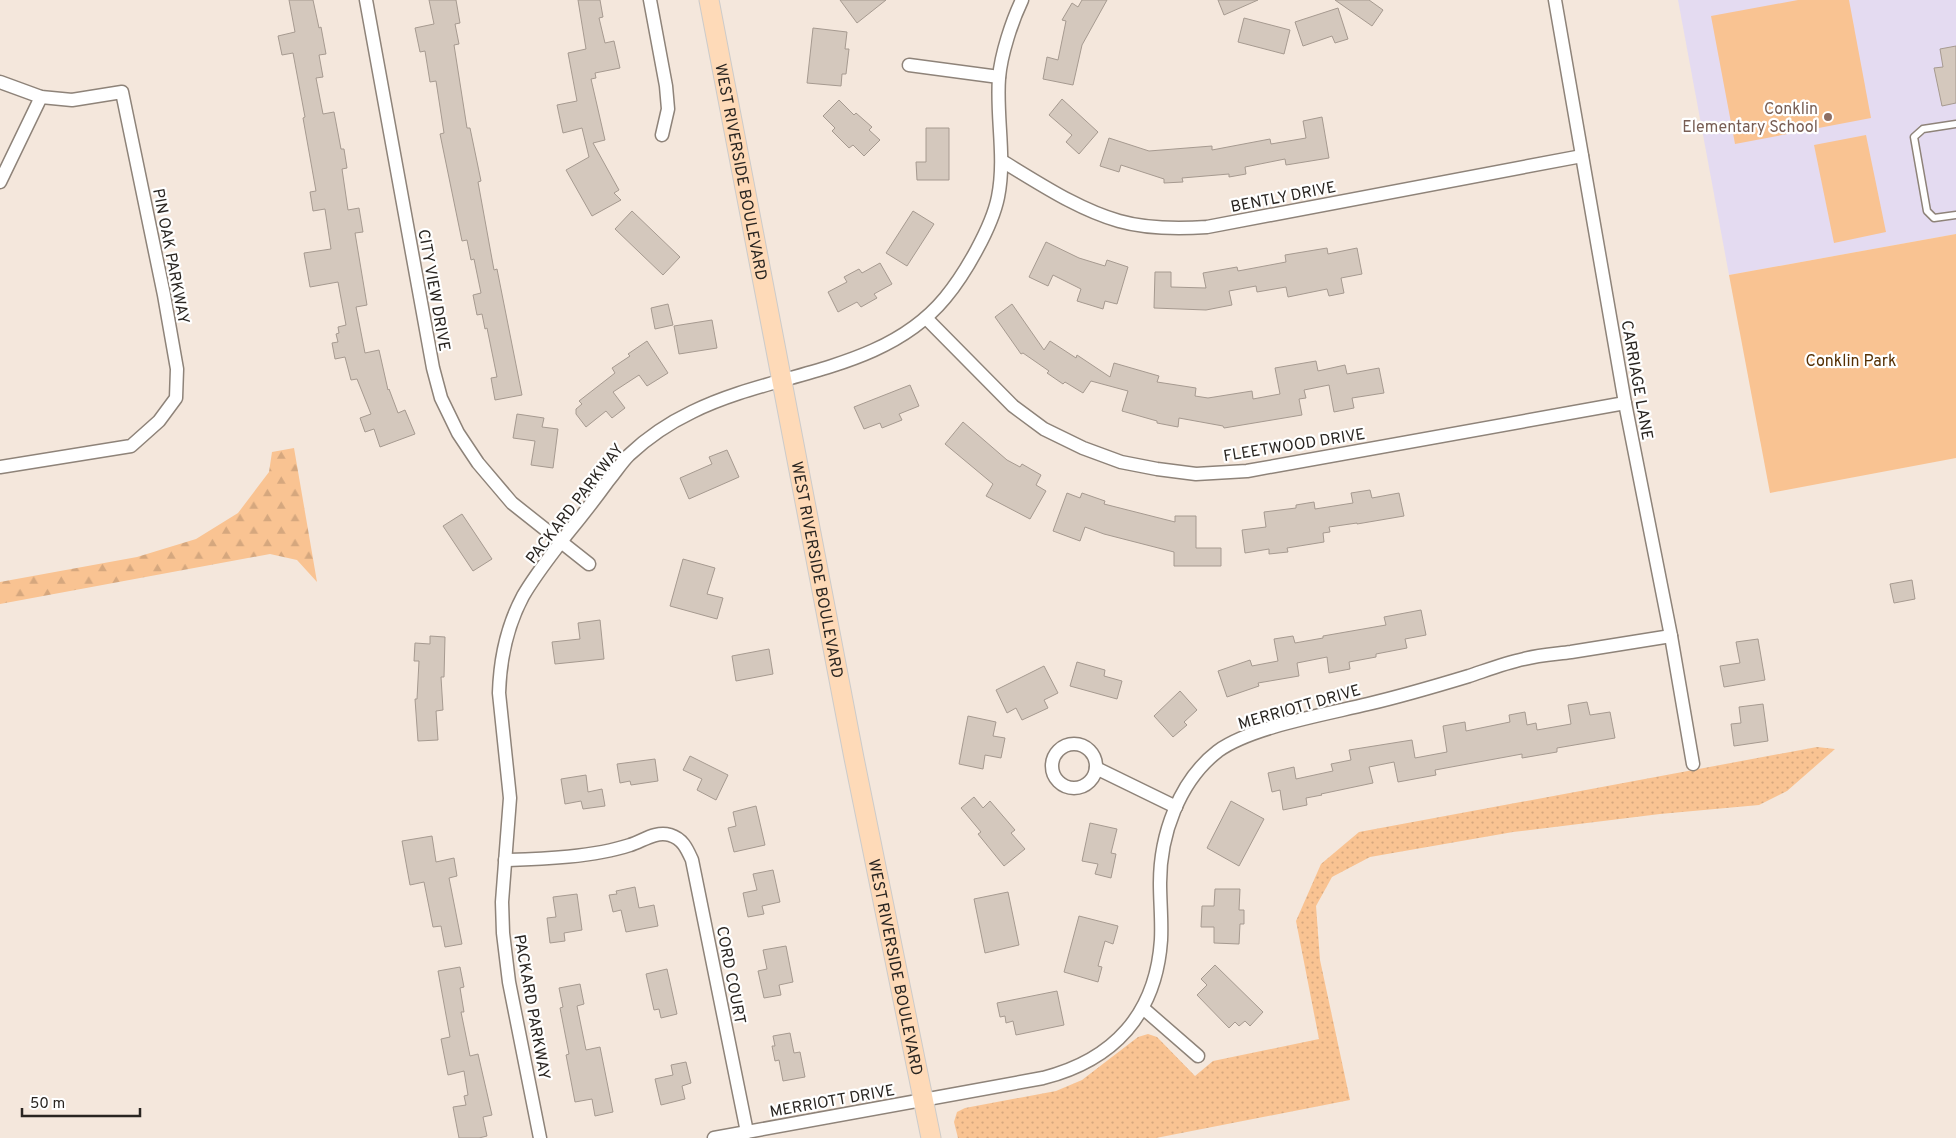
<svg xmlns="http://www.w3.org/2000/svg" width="1956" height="1138" font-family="Overpass,sans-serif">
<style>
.education{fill:#e4dbf1}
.grass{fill:url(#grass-dots)}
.forest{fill:url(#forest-firs)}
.park{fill:#f9c392}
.building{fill:#d4c8bd;stroke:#a69a90}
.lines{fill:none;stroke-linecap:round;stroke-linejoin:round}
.lane-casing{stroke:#8e8379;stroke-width:9}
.street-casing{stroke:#8e8379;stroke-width:15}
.primary-casing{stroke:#cccbca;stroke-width:21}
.lane{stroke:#fff;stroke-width:6}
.street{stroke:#fff;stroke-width:12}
.primary{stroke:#fedab8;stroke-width:19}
.education-dot{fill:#8d6e63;stroke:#fff;stroke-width:2}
.labels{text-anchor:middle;stroke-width:4.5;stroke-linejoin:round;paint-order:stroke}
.education-label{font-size:16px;fill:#785e54;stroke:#fff;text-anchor:end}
.street-label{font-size:16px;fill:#292521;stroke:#fff}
.park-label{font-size:16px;fill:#563003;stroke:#fff}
</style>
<defs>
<pattern id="grass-dots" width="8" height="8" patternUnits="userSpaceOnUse" patternTransform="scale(1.25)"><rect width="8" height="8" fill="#f9c392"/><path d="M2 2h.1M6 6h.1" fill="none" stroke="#d5a77e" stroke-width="1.8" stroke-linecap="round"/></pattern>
<pattern id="forest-firs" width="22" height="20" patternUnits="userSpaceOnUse" patternTransform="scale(1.25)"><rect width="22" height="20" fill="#f9c392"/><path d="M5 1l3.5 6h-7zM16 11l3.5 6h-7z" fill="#d5a77e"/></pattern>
</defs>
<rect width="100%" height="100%" fill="#f4e7dc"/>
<path class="education" d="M1678,0H1956V234L1729,275Z"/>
<path class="grass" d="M1817,747L1835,749L1787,791L1759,805L1660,814L1513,832L1370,857L1332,877L1316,906L1320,960L1350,1100L1156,1138H958L954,1122L957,1112L965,1108L1056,1091L1082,1080L1138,1037L1148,1034L1157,1037L1195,1076L1213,1061L1319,1039L1296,921L1321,864L1359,832Z"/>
<path class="forest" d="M294,448L317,582L297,560L270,554L0,604V582L137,557L196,539L238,513L269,472L272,452Z"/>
<g class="park">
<path d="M1798,0H1849L1871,118L1735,144L1711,16Z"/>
<path d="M1866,135L1886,232L1834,243L1814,145Z"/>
<path d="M1956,234V458L1770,493L1729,275Z"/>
</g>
<g class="building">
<path d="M289,0H313L319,28L321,27L326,54L319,55L323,77L316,78L323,114L334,112L341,149H344L347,168L342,169L348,210L359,208L363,232L355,233L367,305L356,307L365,353L379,350L388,390L389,389L398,413L405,410L415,434L380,447L374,429L365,432L360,418L371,414L357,379L351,380L345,357L335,359L332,343L338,342L336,334L339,333L338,327L346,325L338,282L310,287L304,253L331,249L325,209L313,211L310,192L316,191L303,118L305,117L293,53L282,55L278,36L295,32Z"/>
<path d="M429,0H456L460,23L455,24L459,44L454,45L467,128H470L481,181L478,182L494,270L497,269L522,395L495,400L491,378L497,377L487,328L485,329L482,314L477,315L473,295L481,293L474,259L471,260L467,240L462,241L440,134L444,133L436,81L430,82L425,51L420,52L415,28L434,24Z"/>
<path d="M578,0H600L603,17L599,18L605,43L614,41L620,68L595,73L596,78L591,79L605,140L593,143L619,190L614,193L621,200L592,216L566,170L589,157L582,128L563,133L557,105L577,101L568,53L586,49Z"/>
<path d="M840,0H886L857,23Z"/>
<path d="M1082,0H1107L1082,45L1073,85L1043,79L1047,57L1058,60L1066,21L1062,20L1072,3L1078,7Z"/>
<path d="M1218,0H1258L1224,15Z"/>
<path d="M1335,0H1369L1383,10L1372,26Z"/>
<path d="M1338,8L1348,39L1335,43L1332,36L1303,46L1295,22Z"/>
<path d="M1244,18L1290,30L1284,54L1238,42Z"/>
<path d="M813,28L847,32L845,49H849L846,74H842L841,86L807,83Z"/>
<path d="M1956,46V103L1942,106L1934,68L1943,67L1940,49Z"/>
<path d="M1062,99L1098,132L1079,154L1066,142L1072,135L1049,115Z"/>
<path d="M839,100L854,115L856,113L872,127L869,130L880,140L864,156L853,145L849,148L832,131L835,128L823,116Z"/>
<path d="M1322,117L1329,158L1286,165L1285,159L1245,167L1246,174L1229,177V174L1182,178L1183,182L1164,183V179L1121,165L1119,172L1100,166L1109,138L1149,151L1212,146V150L1270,139L1271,144L1306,138L1303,121Z"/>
<path d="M926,128H949V180H917L916,162H926Z"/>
<path d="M632,211L680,257L663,275L615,229Z"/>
<path d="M913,211L934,224L907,266L886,253Z"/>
<path d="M1046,242L1079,258L1105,266L1107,260L1128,267L1117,304L1105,301L1103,309L1077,301L1081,289L1053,275L1048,286L1029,277Z"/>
<path d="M1327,248L1328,254L1357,248L1362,274L1341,278L1344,293L1329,296L1327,289L1288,297L1286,287L1257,292L1256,286L1229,291L1232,305L1206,310L1154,308L1155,272H1171V287L1206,288L1203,273L1237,267L1238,271L1286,262L1285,255Z"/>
<path d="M880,263L892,284L874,294L877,298L861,307L857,302L838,312L828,292L847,282L844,277L859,269L862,273Z"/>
<path d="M668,304L673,325L655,329L651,308Z"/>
<path d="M1012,304L1044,350L1050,341L1076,358L1077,355L1110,377L1114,363L1159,376L1157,382L1196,388L1195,396L1208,398L1252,391L1253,399L1280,394L1275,368L1316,361L1318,371L1345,365L1347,374L1379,368L1384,393L1352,398L1354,408L1334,412L1329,385L1304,390L1306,398L1299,399L1302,415L1224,428L1223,426L1179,418L1178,427L1157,423V421L1122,411L1128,391L1091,381L1083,393L1065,382L1063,384L1047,373L1049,371L1023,353L1021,354L995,317Z"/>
<path d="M712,320L717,348L679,354L674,326Z"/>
<path d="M647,341L668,373L647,386L639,375L613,392L625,408L612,418L606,411L586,427L576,414V409L582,404L579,401L615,373L612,368L630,356L628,354Z"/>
<path d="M910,385L919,406L899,414L902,420L882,428L880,423L864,429L854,407Z"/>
<path d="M517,414L544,418L542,427L558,429L553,468L531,465L535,441L513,438Z"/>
<path d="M963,422L1007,460L1020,467L1022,464L1041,475L1036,485L1046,491L1030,519L986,496L993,484L945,444Z"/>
<path d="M727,450L739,477L689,499L680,478L712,464L709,457Z"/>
<path d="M1370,490L1372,498L1399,493L1404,516L1357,524V523L1329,527L1330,532L1323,533L1324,542L1287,548L1288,552L1269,554V549L1245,553L1242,530L1266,527L1264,512L1296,508V505L1314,502L1315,509L1353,503L1351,493Z"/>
<path d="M1067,493L1080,498L1082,493L1105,501L1104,504L1175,522V516H1196V548H1221V566H1174V552L1104,534L1085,527L1080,541L1053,531Z"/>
<path d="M462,514L492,559L473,571L443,526Z"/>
<path d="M683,559L715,568L707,594L723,598L717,619L670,606Z"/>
<path d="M1912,580L1915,599L1894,603L1890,584Z"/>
<path d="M1421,610L1426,635L1405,639L1407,648L1376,654V657L1349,662L1350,669L1329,673L1327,657L1297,663L1299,676L1258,683L1259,686L1227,697L1218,671L1250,660L1252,666L1278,661L1274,639L1293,636L1295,643L1323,638V636L1386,625L1384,617Z"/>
<path d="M600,620L604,659L555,664L552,642L580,639L578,623Z"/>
<path d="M430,636L445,637L444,677H441L443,710L436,711L438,740L418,741L415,699H417L419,661H414L415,643L430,644Z"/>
<path d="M1758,639L1765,680L1724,687L1720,666L1740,663L1736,642Z"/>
<path d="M769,649L773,674L736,681L732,656Z"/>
<path d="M1077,662L1105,670L1104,676L1122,681L1117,699L1070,686Z"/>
<path d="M1044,666L1058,693L1044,700L1048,708L1022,720L1016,708L1007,713L996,690Z"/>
<path d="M1180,691L1197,710L1184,722L1187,725L1173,737L1154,716Z"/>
<path d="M1587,702L1590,715L1610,712L1615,738L1557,748V752L1522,758V754L1435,770L1436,775L1398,782L1394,762L1369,767L1373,783L1321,794L1322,795L1306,798L1307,805L1283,810L1280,790L1272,792L1268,773L1294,767L1296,779L1333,771L1331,764L1351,760L1349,750L1412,740L1415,758L1447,752L1443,726L1465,722L1466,731L1510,722L1509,715L1525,712L1527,725L1536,723L1537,730L1571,724L1568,705Z"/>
<path d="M1763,704L1768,741L1734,746L1731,724L1741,723L1739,707Z"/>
<path d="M968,716L996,722L993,736L1005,738L1001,758L985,755L983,769L959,764Z"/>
<path d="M690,756L728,775L716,800L697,790L702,779L683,770Z"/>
<path d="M655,759L658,781L631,785L630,781L620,783L617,764Z"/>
<path d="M586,775L588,792L602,789L605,806L583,809L581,801L565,804L561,779Z"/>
<path d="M974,797L983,808L990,801L1015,830L1011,833L1025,849L1004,866L978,834L981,832L961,808Z"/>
<path d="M1231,801L1264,819L1239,866L1207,848Z"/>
<path d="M756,806L765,845L734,852L728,828L736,826L733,812Z"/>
<path d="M1090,823L1117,829L1111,853L1116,854L1111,878L1095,874L1098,864L1082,861Z"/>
<path d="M432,836L436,862L454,858L457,876L449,878L462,944L445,947L441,926L433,927L424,882L410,885L402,841Z"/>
<path d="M773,870L780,902L762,906L764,914L748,917L743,893L757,890L753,874Z"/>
<path d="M635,887L639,908L654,905L658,926L626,932L621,910L613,912L609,895L617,894L616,891Z"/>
<path d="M1215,889H1240L1239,910H1244V924H1240L1239,944L1214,943V927H1201L1202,906H1214Z"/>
<path d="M1008,892L1019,945L985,953L974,899Z"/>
<path d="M577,894L582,930L564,933L565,941L550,943L547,918L556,917L553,897Z"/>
<path d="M1079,916L1118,926L1113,944L1105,941L1098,966L1102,967L1098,982L1064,972Z"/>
<path d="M786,946L793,982L779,985L781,995L764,998L758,971L767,969L763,950Z"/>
<path d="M1215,965L1263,1012L1250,1026L1245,1021L1239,1026L1235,1022L1229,1028L1197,995L1207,985L1201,979Z"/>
<path d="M460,967L464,987L460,988L464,1012H461L470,1056L478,1054L492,1115L483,1117L487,1136L479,1138H459L453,1107L466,1105L464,1096L468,1095L464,1071L448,1075L441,1039L450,1037L438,971Z"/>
<path d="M667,969L677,1014L661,1018L659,1009L654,1010L646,974Z"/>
<path d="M580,984L584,1004L577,1006L586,1050L600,1047L613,1112L595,1116L592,1099L575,1102L566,1055L569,1054L560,1008L563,1007L559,988Z"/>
<path d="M1057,991L1064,1025L1016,1035L1013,1021L1006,1023L1005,1016L1000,1017L997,1003Z"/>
<path d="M790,1033L794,1053L800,1052L805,1077L783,1081L779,1060L775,1061L772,1046H775L773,1036Z"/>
<path d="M686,1062L691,1083L682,1086L685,1099L661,1105L655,1079L673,1075L671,1065Z"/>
</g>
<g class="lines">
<g class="lane-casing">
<path id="lane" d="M1956,124L1923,129L1914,137L1927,211L1934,218L1956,215"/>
</g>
<g class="street-casing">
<g id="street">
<path d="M366,0L433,368L441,398L458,433L478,463L512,503L589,564"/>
<path d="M650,0L666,86L668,109L662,135"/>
<path d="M1555,0L1625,403L1671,636L1693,764"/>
<path d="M909,65L999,77"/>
<path d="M0,82L41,97L72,100L122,92L164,295L177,369L176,398L159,421L131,446L0,467"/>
<path d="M1002,161C1039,183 1077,209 1119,221C1147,229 1177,229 1207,227L1582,156"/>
<path d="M0,182L41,97"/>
<path d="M926,318L1013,406L1044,429L1083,448L1121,462L1157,469L1196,474L1247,471L1625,403"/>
<circle cx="1074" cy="766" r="22"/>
<path d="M1096,768L1176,807"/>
<path d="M505,860C543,859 594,857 630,845C643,841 655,831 670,835C683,839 687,849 692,860L747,1132"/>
<path d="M1144,1009L1198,1056"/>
<path d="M540,1138L509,982L503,933L502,902L510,798L499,693C500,660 507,626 523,596C535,575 552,554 567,534C581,517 595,499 608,481C615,473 621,463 629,455C647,438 669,423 692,412C774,371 883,373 945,298C965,274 992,227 998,197C1006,157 996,117 999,78C1001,54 1012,21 1022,0"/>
<path d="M714,1138L1043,1078C1114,1060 1156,1014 1161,940C1162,921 1160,902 1160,883C1160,835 1179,781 1218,751C1251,727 1327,714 1368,704C1402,696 1436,686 1469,676C1487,670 1505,663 1524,659C1539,655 1556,654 1571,652C1604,647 1638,641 1671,636"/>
</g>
</g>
<g class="primary-casing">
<g id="primary">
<path id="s1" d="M709,0L854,758L931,1138"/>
</g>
</g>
<use href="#lane" class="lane"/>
<use href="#street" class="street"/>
<use href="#primary" class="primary"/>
</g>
<circle class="education-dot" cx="1828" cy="117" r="5"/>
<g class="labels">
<g class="education-label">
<text x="1818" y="114">Conklin<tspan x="1818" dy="18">Elementary School</tspan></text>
</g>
<g class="street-label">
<text dy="6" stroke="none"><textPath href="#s1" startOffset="175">WEST RIVERSIDE BOULEVARD</textPath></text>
<text transform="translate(1283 196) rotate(-11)" y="6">BENTLY DRIVE</text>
<text transform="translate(172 256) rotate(79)" y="6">PIN OAK PARKWAY</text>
<text transform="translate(435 290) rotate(80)" y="6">CITY VIEW DRIVE</text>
<text transform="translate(1638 380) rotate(80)" y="6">CARRIAGE LANE</text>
<text transform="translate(1294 444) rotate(-9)" y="6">FLEETWOOD DRIVE</text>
<text transform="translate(574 503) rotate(-52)" y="6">PACKARD PARKWAY</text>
<text dy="6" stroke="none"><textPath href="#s1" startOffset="580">WEST RIVERSIDE BOULEVARD</textPath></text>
<text transform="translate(1299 706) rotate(-16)" y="6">MERRIOTT DRIVE</text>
<text dy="6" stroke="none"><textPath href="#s1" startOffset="985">WEST RIVERSIDE BOULEVARD</textPath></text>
<text transform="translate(732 975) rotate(79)" y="6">CORD COURT</text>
<text transform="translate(533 1007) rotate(80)" y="6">PACKARD PARKWAY</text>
<text transform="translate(832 1100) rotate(-10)" y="6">MERRIOTT DRIVE</text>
</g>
<g class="park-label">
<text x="1851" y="366">Conklin Park</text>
</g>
</g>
<path d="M22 1108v8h118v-8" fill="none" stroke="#292521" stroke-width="2.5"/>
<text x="30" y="1108" font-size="15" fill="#292521" stroke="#ffffff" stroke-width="4" paint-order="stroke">50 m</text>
</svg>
